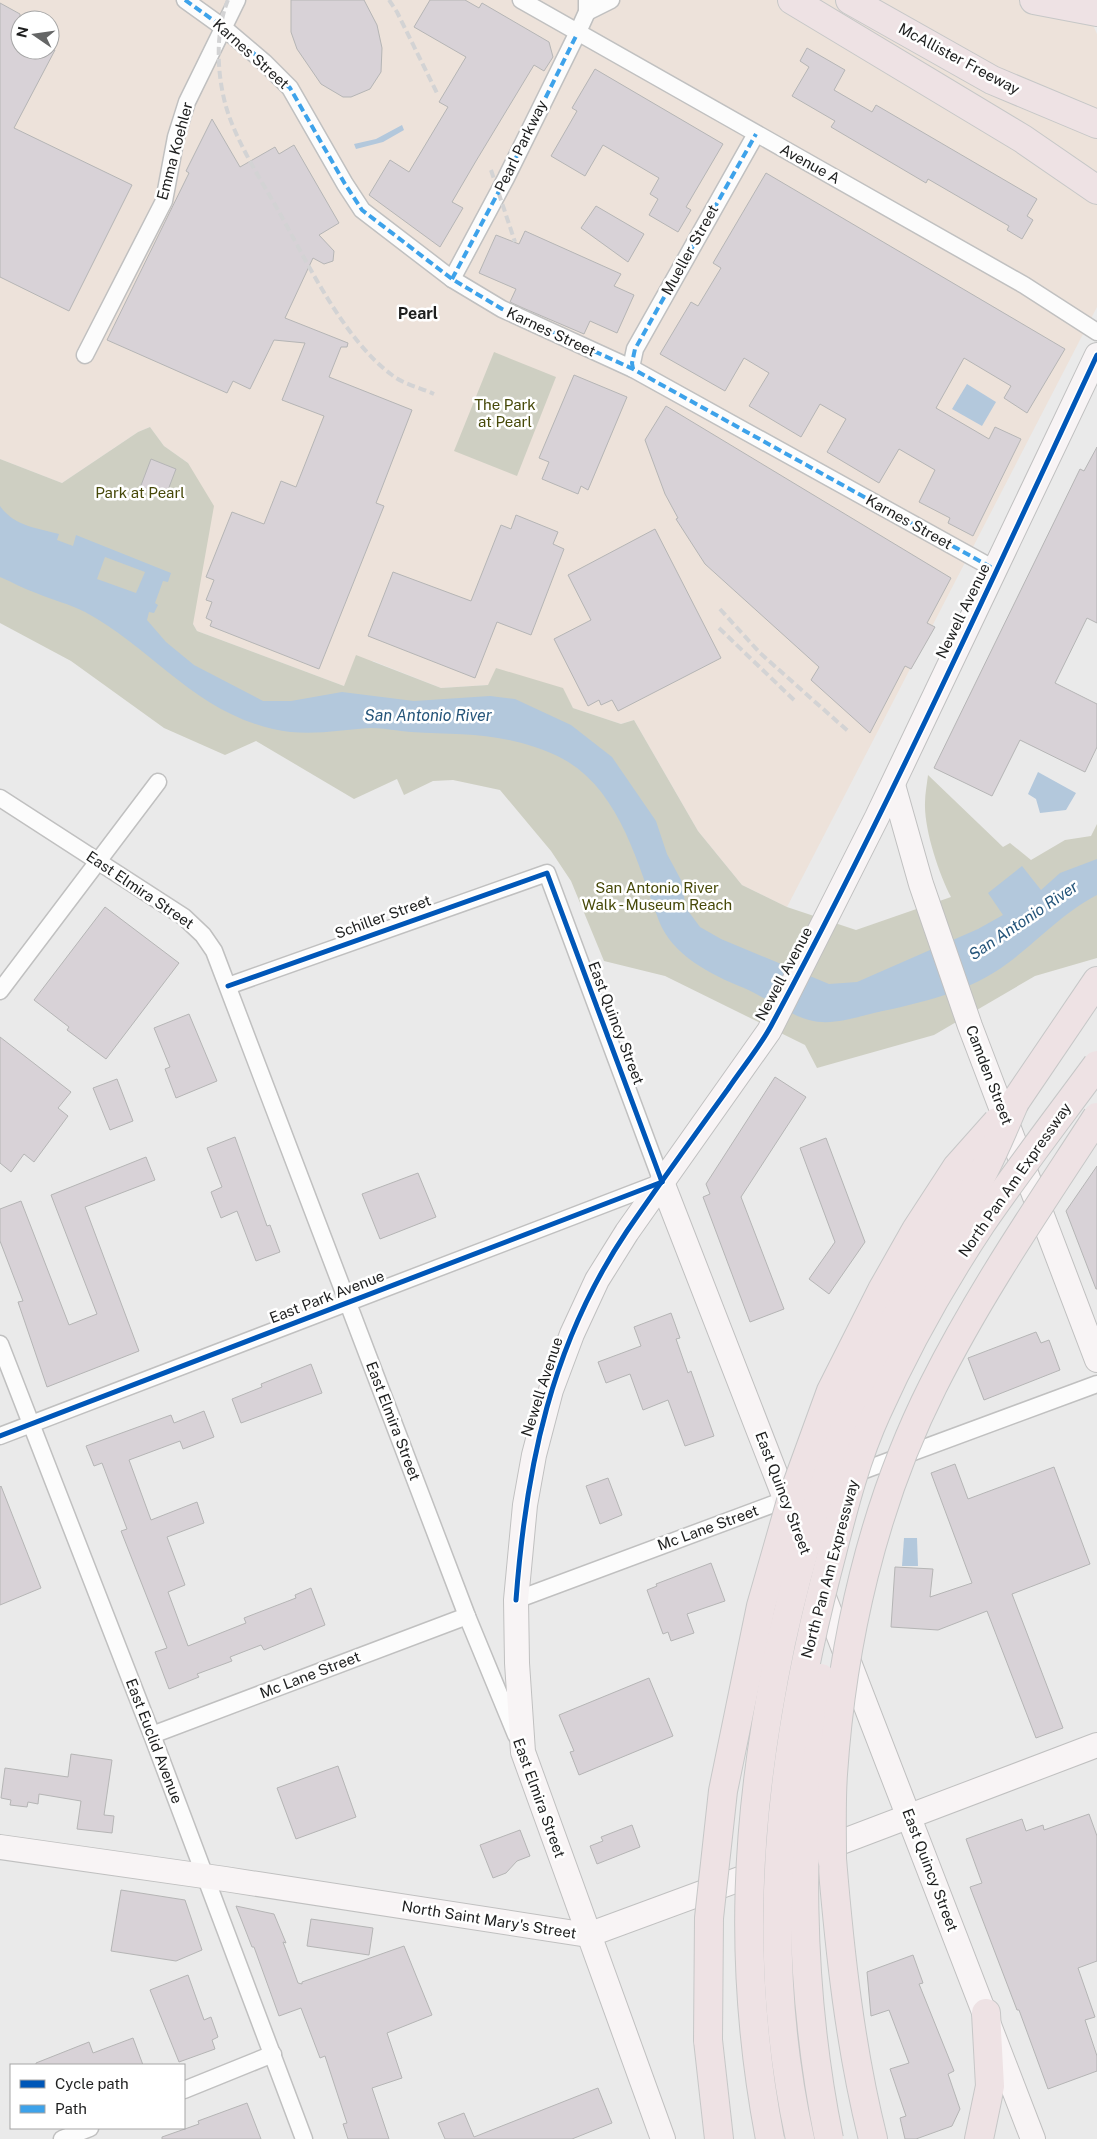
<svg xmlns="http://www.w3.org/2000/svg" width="1097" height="2139" font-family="'Public Sans',sans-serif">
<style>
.commercial{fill:#ede2da;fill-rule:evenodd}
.green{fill:#cecfc2}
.water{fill:#b3c8dc;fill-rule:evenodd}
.building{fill:#d8d2d7;stroke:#b5b5b5}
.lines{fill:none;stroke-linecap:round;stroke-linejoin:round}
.street-casing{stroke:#c0c0c0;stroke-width:19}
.secondary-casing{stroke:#c0c0c0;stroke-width:26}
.highway-casing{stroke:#c6c7c7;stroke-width:30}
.street{stroke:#fcfcfc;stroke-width:16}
.secondary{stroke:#f8f4f5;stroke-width:24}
.highway{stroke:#eee2e4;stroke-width:28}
.rail{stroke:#d3d3d4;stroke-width:4;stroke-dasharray:8 4;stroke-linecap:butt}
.highway-bridge-casing{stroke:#c6c7c7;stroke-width:30;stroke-linecap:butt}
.highway-bridge{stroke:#eee2e4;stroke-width:28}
.quiet{stroke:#3da2ea;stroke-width:4;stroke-dasharray:8 4;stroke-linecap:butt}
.cycleway-casing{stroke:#fff;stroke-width:8}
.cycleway{stroke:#0057b8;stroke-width:5}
.labels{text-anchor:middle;stroke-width:5;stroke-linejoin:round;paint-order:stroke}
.street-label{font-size:15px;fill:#1e1f1f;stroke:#fff}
.park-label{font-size:15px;fill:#474909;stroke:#fff}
.neighbourhood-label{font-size:16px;font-weight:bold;fill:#1e1f1f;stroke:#fff}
.water-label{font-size:16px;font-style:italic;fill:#25557a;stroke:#fff}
</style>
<rect width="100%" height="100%" fill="#eaeaea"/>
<path class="commercial" d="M0,0H1041L1093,25L1097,34V307L787,907L742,885L698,831L634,720L621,724L573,708L562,688L488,685L441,688L373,661L344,686L197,631L193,624L188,463L164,446L150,427L138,432L62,483L0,459ZM20,20H50V50H20Z"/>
<g class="green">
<path d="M494,352L556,377L517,476L454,451Z"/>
<path d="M150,427L164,446L188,463L214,506L193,624L197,631L344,686L356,655L441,688L488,685L496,668L563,688L573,708L621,724L634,720L698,831L742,885L787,907L856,930L951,897C939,874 924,829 925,803C925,793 927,784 928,775L1003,847L1010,843L1031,860L1065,840L1091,836L1097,824V958L1035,976L934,1035L817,1068L805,1045L665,976L604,961L571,881L551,851L500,790L453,780L433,781L404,795L397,779L354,799L256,741L225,755L164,728L71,661L0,623V459L62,483L138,432Z"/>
</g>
<g class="water">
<path d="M402,125L404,130L383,142L356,149L354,144L376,139Z"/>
<path d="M967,384L996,402L982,426L952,409Z"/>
<path d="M0,506C14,526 37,528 59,534L57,540L73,546L76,535L171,573L168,582L163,581L155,603L158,605L154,613L149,612L147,620L166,642L194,665L263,701H291L342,692L414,701L490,696L515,699L571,725L612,757L656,821L667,854L681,880L686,908L700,927L721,939L829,984L857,982L978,929L1003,915L988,893L1022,866L1041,890L1060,873L1097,859V895C1061,914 1039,940 1008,963C970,992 920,1003 874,1013C853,1018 831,1026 809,1020C787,1014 765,997 744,988C711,975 672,955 659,921C636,860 618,782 553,754C502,732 463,735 411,732C398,731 384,728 371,728C338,730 307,737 273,729C194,711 152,648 85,612C70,604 52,600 36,593C24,589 12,582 0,577ZM105,557L145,572L136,593L97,579Z"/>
<path d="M1038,772L1076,793L1066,810L1040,813L1036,799L1028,794Z"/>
<path d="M904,1538H917L918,1566H902Z"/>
</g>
<g class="building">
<path d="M291,0H364L377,25L382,48L381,72L370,89L351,97H343L321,84L297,49L291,32Z"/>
<path d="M430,0H465L479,8L482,3L549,42L553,57L544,71L534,65L476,161L452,202L463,208L440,247L369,195L390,160L409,172L448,107L439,102L466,57L414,27Z"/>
<path d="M0,3L20,14V50H55L14,128L132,185L69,311L0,277Z"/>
<path d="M807,48L845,70L834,90L872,112L876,105L1037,199L1027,216L1033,220L1022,239L1007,230L1009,226L928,179L926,183L831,127L835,121L792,96L809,67L800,61Z"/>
<path d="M595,69L723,144L686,207L691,210L678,232L649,215L658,199L650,194L659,178L603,145L585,176L551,156L577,111L572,108Z"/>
<path d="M212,119L240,167L275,147L279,154L294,145L339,223L319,235L334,251L333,261L324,264L313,258L285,318L348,343L347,347H341L329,377L412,410L376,503L384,506L319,669L210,626L212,621L206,618L212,602L206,600L214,580L206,577L232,512L264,524L281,481L296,487L324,416L282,400L305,343L274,340L250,389L233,381L227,393L107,340L189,173L186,171Z"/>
<path d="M766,173L1065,349L1027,413L1004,398L1011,386L964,358L936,408L989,439L995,427L1021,439L973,536L948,523L950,518L919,502L935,470L899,449L879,483L827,452L846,419L820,404L801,437L749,406L769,373L744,358L725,391L660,354L691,302L698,306L721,268L713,263Z"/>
<path d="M596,206L644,234L628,262L581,228Z"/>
<path d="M525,231L621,274L614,286L634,295L617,333L590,321L584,334L523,308L510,302L516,289L479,273L496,235L519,244Z"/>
<path d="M574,375L627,397L588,490L581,486L578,494L542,479L549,462L539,458Z"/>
<path d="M666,406L951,578L927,623L935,627L911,669L905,666L870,733L811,680L819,667L705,564L676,519L678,518L665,494L645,440Z"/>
<path d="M1097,447V623L1087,618L1055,683L1097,704V747L1085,772L1020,740L992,796L934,768L1080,469L1084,471Z"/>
<path d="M151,459L176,469L165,498L140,488Z"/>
<path d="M516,515L558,532L553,544L564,549L531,635L497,622L475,678L368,636L393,572L471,601L501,525L511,529Z"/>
<path d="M655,529L721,658L618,711L612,700L601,705L599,700L588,706L554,639L591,620L568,575Z"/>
<path d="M105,907L179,963L106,1059L67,1030L69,1027L34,1000Z"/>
<path d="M189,1014L217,1081L176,1098L165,1069L170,1067L154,1028Z"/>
<path d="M0,1037L71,1092L58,1108L68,1116L34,1162L24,1154L11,1172L0,1163Z"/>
<path d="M775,1077L806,1097L741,1197L784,1309L750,1322L703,1197L710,1194L706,1184Z"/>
<path d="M117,1079L133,1121L110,1130L93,1088Z"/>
<path d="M235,1137L267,1226L270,1225L280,1252L256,1261L237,1211L221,1218L211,1192L222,1187L207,1148Z"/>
<path d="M826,1138L865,1242L829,1294L809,1279L835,1242L800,1148Z"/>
<path d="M146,1157L155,1180L85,1207L139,1351L47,1387L18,1302L23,1301L0,1241V1209L21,1201L69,1325L97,1314L51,1195Z"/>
<path d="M1097,1166V1289H1096L1066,1211Z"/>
<path d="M418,1173L436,1217L380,1239L362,1194Z"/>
<path d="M671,1313L680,1338L676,1339L688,1373L691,1371L714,1436L685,1446L668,1400L643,1410L630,1374L606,1383L598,1362L641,1346L634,1327Z"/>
<path d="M1036,1332L1041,1343L1049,1340L1060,1370L984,1400L968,1358Z"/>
<path d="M311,1364L322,1393L241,1423L232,1399L262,1387L261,1384Z"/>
<path d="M204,1411L214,1437L183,1449L180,1441L129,1460L151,1520L197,1502L204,1523L167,1537L185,1585L168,1592L188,1646L246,1623L244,1618L296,1598L295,1595L311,1588L325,1625L264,1650L261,1645L230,1657L232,1661L197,1674L199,1677L169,1689L155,1652L167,1648L121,1531L127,1529L102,1463L94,1466L86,1446L171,1415L174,1423Z"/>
<path d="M955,1464L968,1499L1054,1467L1090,1564L1012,1594L1063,1728L1036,1738L987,1611L938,1630L891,1627L895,1567L933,1569L930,1597L972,1583L931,1473Z"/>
<path d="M608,1478L622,1515L600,1524L586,1486Z"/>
<path d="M1,1486L41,1588L0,1605V1487Z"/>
<path d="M711,1563L725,1601L687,1614L694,1633L671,1641L668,1632L663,1634L647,1590L657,1586L656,1584Z"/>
<path d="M649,1678L673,1736L579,1775L570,1752L574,1751L559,1715Z"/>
<path d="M71,1754L112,1760L104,1815L114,1816L112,1833L77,1829L81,1801L39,1794L38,1804L28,1802L27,1807L10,1805L11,1800L1,1798L5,1768L68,1777Z"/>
<path d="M338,1766L356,1817L296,1839L277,1788Z"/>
<path d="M1089,1814L1097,1836V1961L1078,1968L1095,2017L1085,2020L1097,2056V2071L1048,2089L1019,2010H1017L970,1887L982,1883L966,1839L1022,1819L1026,1831L1043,1825L1044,1830Z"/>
<path d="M632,1825L640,1847L597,1864L590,1846L603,1841L601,1837Z"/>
<path d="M520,1830L530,1856L517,1861L506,1873L493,1878L480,1845Z"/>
<path d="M121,1890L185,1900L202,1950L176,1961L111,1951Z"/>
<path d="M236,1906L274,1914L286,1943L283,1942L298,1983L302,1984V1982L404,1946L432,2015L387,2033L402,2078L372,2088L389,2139H348L343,2124L347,2123L325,2056L320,2058L301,2008L279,2016L254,1947H252Z"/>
<path d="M311,1919L373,1928L369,1955L307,1946Z"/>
<path d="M913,1955L923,1983L919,1984L954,2071L948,2074L960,2109L952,2126L916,2139H905L900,2118L906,2116L890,2069L909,2063L889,2010L871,2016L867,1972Z"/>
<path d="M188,1975L204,2020L211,2017L218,2037L212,2040L215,2049L179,2062L150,1990Z"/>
<path d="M133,2038L143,2065H36V2063L89,2042L93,2053Z"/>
<path d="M598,2088L612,2123L572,2139H445L438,2123L464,2113L474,2137Z"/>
<path d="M247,2103L261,2139H162V2137L199,2124L198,2121Z"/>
</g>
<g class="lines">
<g class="street-casing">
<g id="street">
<path d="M185,0L224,28L264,62L290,88L345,184L362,210L452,279L502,309L633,369L996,570"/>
<path d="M521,0L1024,285L1097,332"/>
<path d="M587,12L611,0"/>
<path d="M452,279L506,178L577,34L587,12V0"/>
<path d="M85,355L164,201L176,137L187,102L237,0"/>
<path d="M633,369L632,363L635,349L756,134"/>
<path d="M0,798L184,917L203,935L214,951L467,1616L516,1735"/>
<path d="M0,991L158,782"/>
<path d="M0,1344L152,1735L304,2139"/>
<path d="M0,1436L662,1182L547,873L228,986"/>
<path d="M851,1475L1097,1384"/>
<path d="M516,1600L795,1496"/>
<path d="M152,1735L467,1616"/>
<path d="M184,2090L273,2054"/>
<path d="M62,2139L90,2128"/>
</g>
</g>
<g class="secondary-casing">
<g id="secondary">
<path d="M893,785L921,884L970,1026L1097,1360"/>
<path d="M662,1182L793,1519"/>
<path d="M820,1587L1033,2139"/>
<path d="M0,1847L225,1879L588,1935L767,1869"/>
<path d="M815,1852L1097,1745"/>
<path d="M663,2139L523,1752L517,1663L516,1600L525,1505L534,1455L551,1390L572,1334L597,1280L627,1232L769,1031L877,817L1097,355"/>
</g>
</g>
<g class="highway-casing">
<g id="highway">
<path d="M792,0L1023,139L1097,190"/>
<path d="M850,0L992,80L1097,124"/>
<path d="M1034,0L1097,12"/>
<path d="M1015,1102L1097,981"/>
<path d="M832,1859C840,1954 850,2047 873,2139"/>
<path d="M708,2040L719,2139"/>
<path d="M979,2139L990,2086L986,2013"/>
</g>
</g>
<use href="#street" class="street"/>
<use href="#secondary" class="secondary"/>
<use href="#highway" class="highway"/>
<g class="rail">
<path d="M228,0C214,34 217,82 229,116C241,149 261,180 278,210C307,262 344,340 392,375C403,384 421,388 434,394"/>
<path d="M389,0L397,12L437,93"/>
<path d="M491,170L515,242"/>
<path d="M720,609L760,653L849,732"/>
<path d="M719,628L795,701"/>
</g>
<g class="highway-bridge-casing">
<g id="highway-bridge">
<path d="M821,1678C796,1827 799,1991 829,2139"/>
<path d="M832,1859C832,1831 831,1802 833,1774C842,1642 873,1505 933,1386C980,1292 1040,1205 1097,1117"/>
<path d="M708,2040L709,1918L723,1791L761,1606L791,1501L831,1391L882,1290L916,1230L957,1167L997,1122"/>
<path d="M770,2139C737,1966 745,1815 781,1643C803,1543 833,1445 878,1352C895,1316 916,1281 937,1247C950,1225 966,1205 978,1182C992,1157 1003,1129 1015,1102"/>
<path d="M800,2139C758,1950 779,1757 827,1572C841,1518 854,1462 877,1412C906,1347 942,1283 981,1224C1018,1170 1058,1118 1097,1065"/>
</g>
</g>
<use href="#highway-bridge" class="highway-bridge"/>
<g class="quiet">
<path d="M185,0L224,28L264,62L290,88L345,184L362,210L452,279L502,309L633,369L996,570"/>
<path d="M452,279L506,178L577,34"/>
<path d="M633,369L632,363L635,349L756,134"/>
</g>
<g class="cycleway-casing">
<g id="cycleway">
<path d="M228,986L547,873L662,1182"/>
<path d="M0,1436L662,1182"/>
<path d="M516,1600C526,1467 551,1344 627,1231C660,1183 694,1136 728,1089C742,1068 759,1048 771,1026C889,807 992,580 1097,355"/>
</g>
</g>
<use href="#cycleway" class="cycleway"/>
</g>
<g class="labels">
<g class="street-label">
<text transform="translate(251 54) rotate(42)" y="5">Karnes Street</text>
<text transform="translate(959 59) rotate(28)" y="5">McAllister Freeway</text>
<text transform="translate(521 146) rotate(-64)" y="5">Pearl Parkway</text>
<text transform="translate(175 151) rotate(-75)" y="5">Emma Koehler</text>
<text transform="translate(810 164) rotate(29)" y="5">Avenue A</text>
<text transform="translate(690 250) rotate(-61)" y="5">Mueller Street</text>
<text transform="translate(551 332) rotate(25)" y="5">Karnes Street</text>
<text transform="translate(909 522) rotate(29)" y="5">Karnes Street</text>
<text transform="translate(963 611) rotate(-64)" y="5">Newell Avenue</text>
<text transform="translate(140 890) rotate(34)" y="5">East Elmira Street</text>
<text transform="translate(383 917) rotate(-20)" y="5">Schiller Street</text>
<text transform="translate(784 974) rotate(-62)" y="5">Newell Avenue</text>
<text transform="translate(616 1023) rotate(69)" y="5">East Quincy Street</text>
<text transform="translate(989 1075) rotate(69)" y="5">Camden Street</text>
<text transform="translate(1015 1180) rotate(-55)" y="5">North Pan Am Expressway</text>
<text transform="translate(327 1297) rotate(-21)" y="5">East Park Avenue</text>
<text transform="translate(542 1387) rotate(-72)" y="5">Newell Avenue</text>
<text transform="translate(393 1421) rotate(69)" y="5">East Elmira Street</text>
<text transform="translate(783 1493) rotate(69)" y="5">East Quincy Street</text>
<text transform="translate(708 1528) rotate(-20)" y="5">Mc Lane Street</text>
<text transform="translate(830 1569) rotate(-75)" y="5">North Pan Am Expressway</text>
<text transform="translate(310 1675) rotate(-21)" y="5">Mc Lane Street</text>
<text transform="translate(154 1741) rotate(69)" y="5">East Euclid Avenue</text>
<text transform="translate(539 1798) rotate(70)" y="5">East Elmira Street</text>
<text transform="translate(930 1870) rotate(69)" y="5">East Quincy Street</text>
<text transform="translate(489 1920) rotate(9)" y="5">North Saint Mary's Street</text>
</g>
<g class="park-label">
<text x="505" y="410">The Park<tspan x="505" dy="17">at Pearl</tspan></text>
<text x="140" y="498">Park at Pearl</text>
<text x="657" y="893">San Antonio River<tspan x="657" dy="17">Walk - Museum Reach</tspan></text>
</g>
<g class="neighbourhood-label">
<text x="418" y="319">Pearl</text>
</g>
<g class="water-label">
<text x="428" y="721">San Antonio River</text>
<text transform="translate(1023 920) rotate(-34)" y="6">San Antonio River</text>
</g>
</g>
<rect x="10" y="2064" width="175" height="65" fill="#ffffff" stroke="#a5a5a5"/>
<rect x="20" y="2080" width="25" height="8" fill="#0057b8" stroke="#a5a5a5"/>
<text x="55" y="2089" font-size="15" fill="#1e1f1f">Cycle path</text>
<rect x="20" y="2105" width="25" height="8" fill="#3da2ea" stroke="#a5a5a5"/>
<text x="55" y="2114" font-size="15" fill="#1e1f1f">Path</text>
<g transform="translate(35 35) rotate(283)"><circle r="24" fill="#ffffff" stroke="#a5a5a5"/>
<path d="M0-4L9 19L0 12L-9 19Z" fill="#656666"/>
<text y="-8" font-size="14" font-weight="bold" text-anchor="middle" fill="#1e1f1f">N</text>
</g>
</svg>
